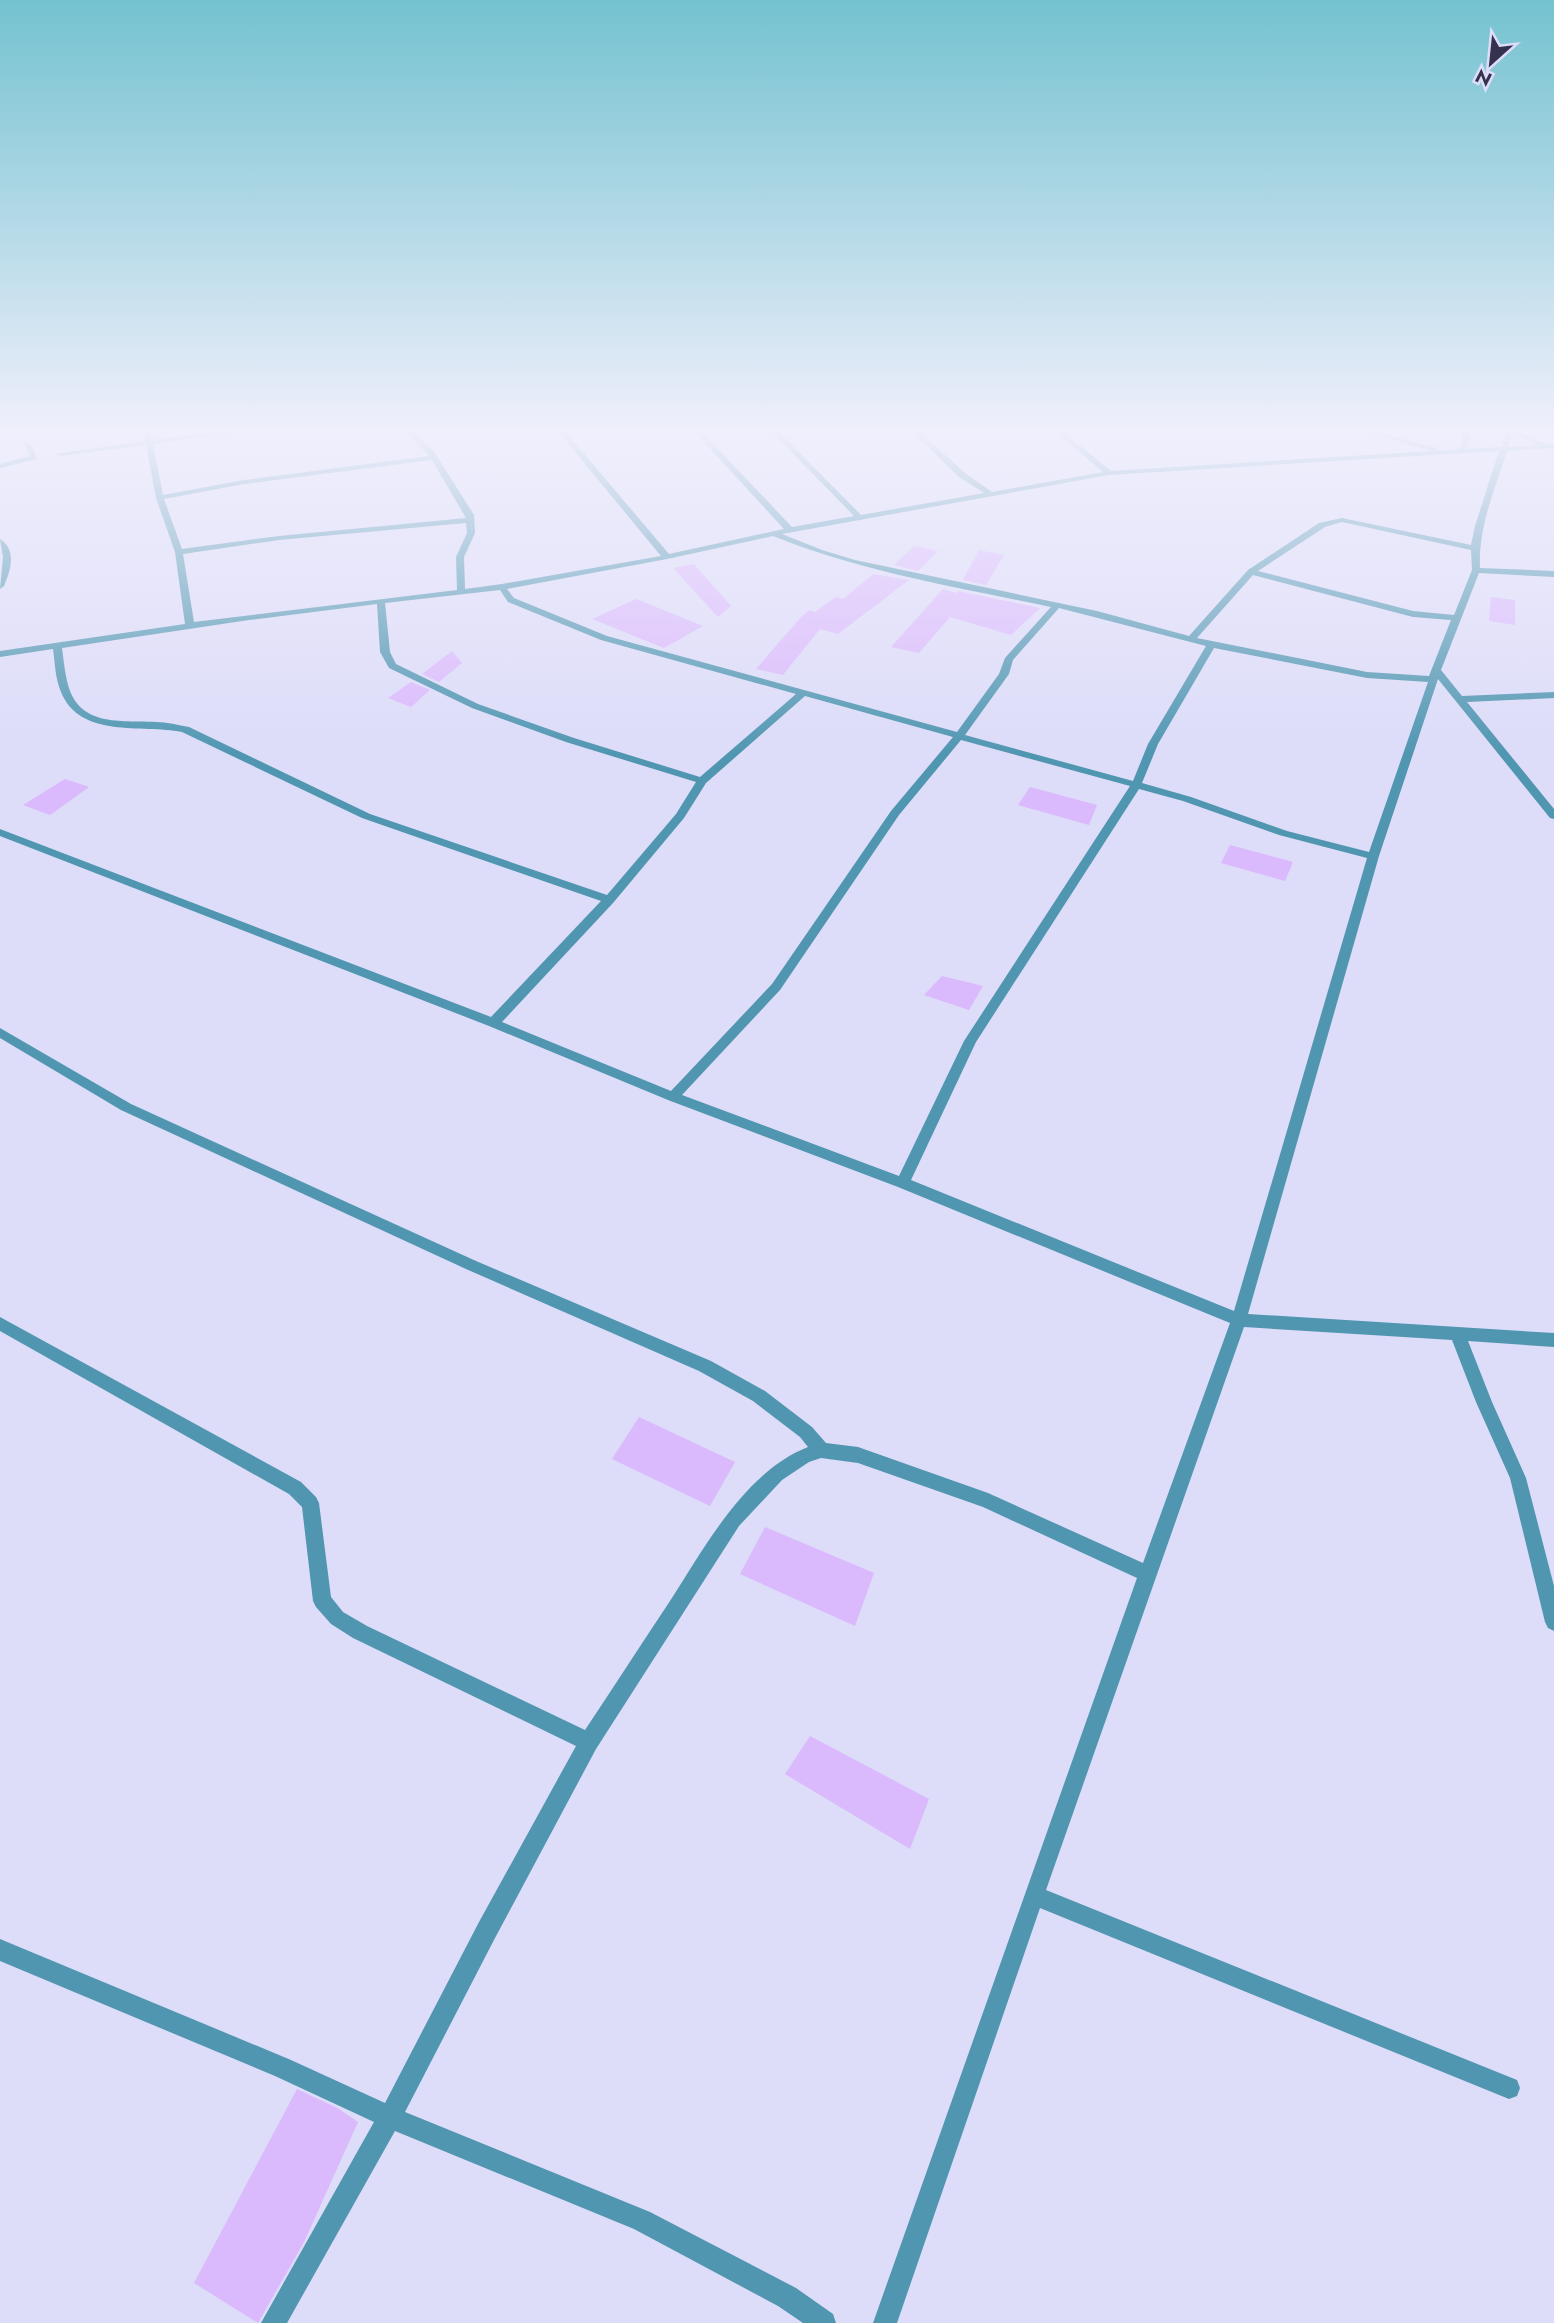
<svg xmlns="http://www.w3.org/2000/svg" width="1554" height="2323" font-family="Jost,sans-serif">
<style>
.building{fill:#dab9fc}
.lines{fill:none;stroke-linecap:round;stroke-linejoin:round}
.street{fill:#5096b1;fill-rule:evenodd}
</style>
<rect width="100%" height="100%" fill="#dddcf9"/>
<g class="building">
<path d="M914,546L938,551L918,571L894,565Z"/>
<path d="M979,550L1004,555L986,585L963,580Z"/>
<path d="M694,564L731,606L718,617L673,568Z"/>
<path d="M873,574L909,580L838,634L820,629L783,675L756,669L801,617L810,610L815,612L836,597L843,599Z"/>
<path d="M943,589L957,593L958,591L1040,608L1011,635L950,617L919,653L891,647Z"/>
<path d="M1491,597L1515,600V625L1489,621Z"/>
<path d="M636,599L703,626L664,648L592,619Z"/>
<path d="M452,651L462,663L439,682L422,674Z"/>
<path d="M411,682L430,690L411,707L388,698Z"/>
<path d="M65,779L89,787L50,815L23,805Z"/>
<path d="M1030,787L1097,805L1089,825L1018,805Z"/>
<path d="M1230,845L1293,862L1285,881L1221,863Z"/>
<path d="M942,976L983,986L969,1010L924,995Z"/>
<path d="M639,1417L735,1462L710,1506L612,1459Z"/>
<path d="M765,1527L874,1573L855,1626L740,1574Z"/>
<path d="M810,1736L929,1799L910,1849L785,1774Z"/>
<path d="M297,2089L339,2109L358,2122L304,2242L258,2323L194,2283Z"/>
</g>
<g class="lines">
<g class="street">
<path d="M144,430H150L152,440L230,430H249L153,444L163,495L244,480L429,456L404,430H412L433,450L474,515L475,533L464,557L465,589L502,584L661,556L557,430H564L669,554L784,529L693,430H700L792,527L854,516L770,430H777L861,515L984,493L959,477L911,430H918L965,473L992,492L1103,472L1054,430H1061L1111,471L1431,451L1359,430H1369L1437,448V451L1461,449L1463,430H1470L1468,449L1501,447L1507,430C1524,430 1537,445 1554,444V448L1507,451C1495,489 1478,527 1480,568L1554,571V577L1479,573L1441,670L1462,696L1554,692V698L1467,702L1554,809V819L1550,818L1438,679L1379,856L1248,1314L1554,1333V1347L1468,1341L1492,1402L1526,1478L1554,1586V1631L1548,1628L1545,1622L1510,1478L1476,1402L1452,1340L1244,1327L1046,1890L1517,2080L1520,2088L1517,2096L1509,2099L1040,1908L897,2323H873L1137,1578L983,1507L858,1463L821,1458L809,1462L782,1480L739,1526L596,1749L495,1938L405,2112L650,2212L796,2288L833,2314L836,2323H803L778,2306L634,2229L395,2131L287,2323H261L374,2122L275,2076L0,1961V1939L291,2060L385,2103L479,1922L576,1746L353,1638L331,1624L316,1607L313,1601L302,1507L289,1494L0,1331V1317L301,1482L316,1497L319,1503L331,1597L343,1612L367,1626L585,1730C613,1688 640,1646 668,1604C704,1549 744,1472 808,1447L800,1437L753,1401L699,1371L466,1269L121,1110L0,1038V1028L131,1104L476,1261L711,1361L765,1391L812,1427L826,1443L858,1447L988,1493L1143,1563L1230,1323L898,1187L668,1100L489,1026L0,836V829L491,1017L601,901L362,818L182,732C142,724 80,739 61,692C55,678 55,663 53,649L0,657V651L185,624L175,552L156,498L146,445L59,456L55,454L145,441ZM1512,433L1537,445L1508,447ZM1499,451L1475,526L1471,545L1342,518L1319,523L1248,570L1189,636L1097,611L855,560L822,550L782,534L1109,475ZM432,460L466,518L279,536L182,549L164,499L244,484ZM1342,522L1471,550L1472,570L1454,615L1413,611L1258,571L1325,527ZM466,523L467,533L456,557L457,590L194,622L183,554L279,540ZM773,536C862,572 957,587 1051,607L1005,658L999,674L957,732L607,636L514,598L507,589L667,559ZM1253,575L1413,617L1451,620L1429,676L1367,672L1197,638ZM500,590L508,602L601,640L796,694L700,777L574,738L478,704L396,664L390,652L385,603ZM377,604L380,652L389,668L472,708L566,742L696,782L676,814L607,895L370,814L189,727C178,725 167,722 156,722C124,720 84,727 70,691C65,677 64,662 62,648L249,620ZM1059,608L1206,646L1148,744L1133,781L965,735L1009,674L1013,660ZM1214,648L1367,678L1428,682L1369,852L1287,831L1191,797L1142,783L1158,744ZM805,696L953,737L891,811L772,984L671,1091L502,1022L613,903L684,818L706,783ZM961,740L1130,786L964,1041L899,1176L682,1095L780,990L899,815ZM1139,789L1183,801L1279,835L1367,858L1234,1311L911,1180L976,1042Z"/>
<path d="M24,443H30L37,459L0,468V464L30,456Z"/>
<path d="M0,539C17,550 11,570 4,586L0,589L3,557Z"/>
</g>
</g>
<linearGradient id="sky" x2="0" y2="1"><stop stop-color="#74c2d0"/><stop offset="0.57" stop-color="#f0effc"/><stop offset="1" stop-color="#f0effc" stop-opacity="0"/></linearGradient>
<rect width="1554" height="755" fill="url(#sky)"/>
<g transform="translate(1491 63) rotate(207)" stroke="#dddcf9" stroke-width="5" paint-order="stroke">
<path d="M0-5L12 26L0 18L-12 26Z" fill="#34324e"/>
<text y="-10" font-size="19" font-weight="bold" text-anchor="middle" fill="#34324e">N</text>
</g>
</svg>
